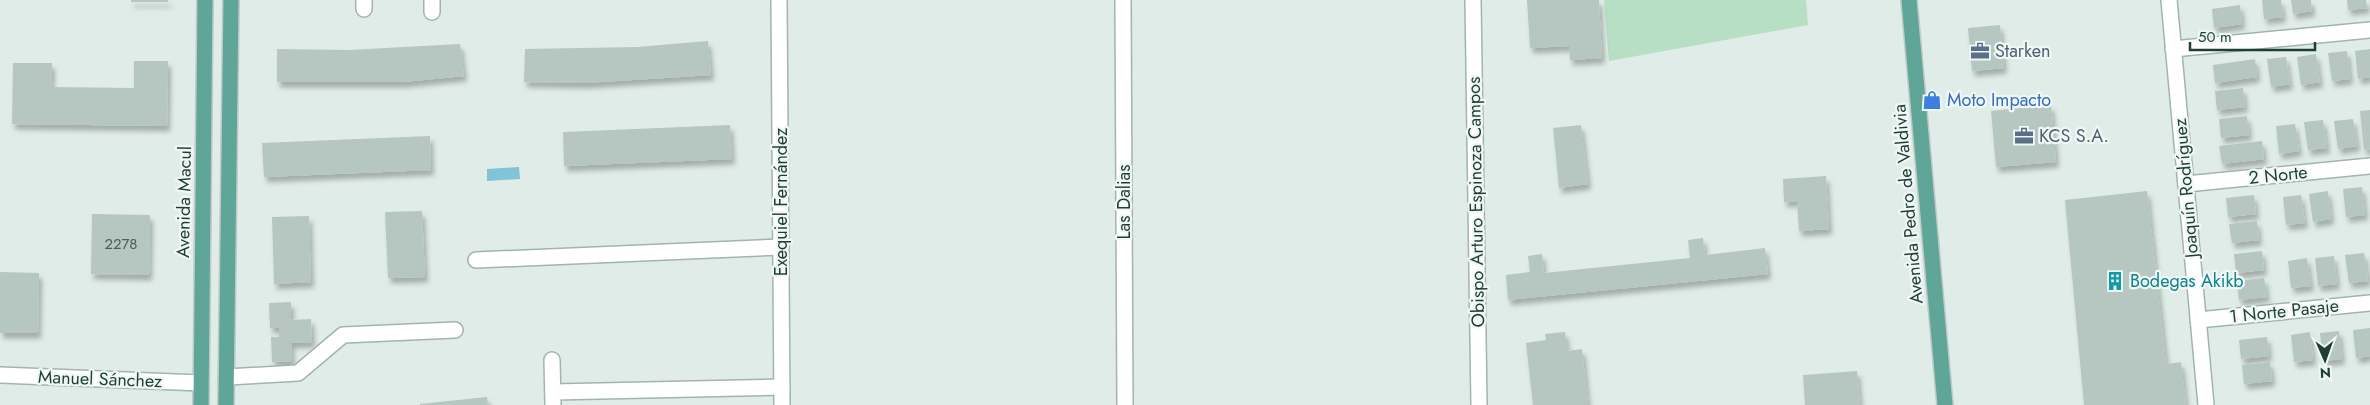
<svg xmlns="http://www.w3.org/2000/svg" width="2370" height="405" font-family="Jost,sans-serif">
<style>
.green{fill:#b6dfc4}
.water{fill:#82c4d7}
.building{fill:#b5c7c0;filter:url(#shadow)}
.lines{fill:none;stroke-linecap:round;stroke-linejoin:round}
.minor-casing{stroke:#a2b4af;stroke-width:18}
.major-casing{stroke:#c0c9c7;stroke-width:18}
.minor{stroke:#fff;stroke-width:15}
.major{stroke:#60a698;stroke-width:15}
.labels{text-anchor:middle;stroke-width:4.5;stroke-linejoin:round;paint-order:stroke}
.number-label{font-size:15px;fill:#446059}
.service-label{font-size:18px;fill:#4e5e75;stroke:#f0f8f5;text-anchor:start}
.shop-label{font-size:18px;fill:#366cbe;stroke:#f0f8f5;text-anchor:start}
.street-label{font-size:18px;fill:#1f3e37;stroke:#f0f8f5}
.culture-label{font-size:18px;fill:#0d838f;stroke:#f0f8f5;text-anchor:start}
</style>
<defs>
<filter id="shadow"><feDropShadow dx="3" dy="5.5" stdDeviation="2.5" flood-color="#0004"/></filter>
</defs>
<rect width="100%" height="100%" fill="#e0ece7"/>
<path class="green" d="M1604,0H1806L1808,25L1609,61Z"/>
<path class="water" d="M519,167L520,179L487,181V169Z"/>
<g class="building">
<rect x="131" y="0" width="37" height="2"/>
<path d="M1527,0H1599L1602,58L1570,60L1569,46L1530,48Z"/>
<path d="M2262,0H2281L2283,17L2264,19Z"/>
<path d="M2291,0H2311L2312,11L2293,14Z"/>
<path d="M2347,0H2366L2367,8L2348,10Z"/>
<path d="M2240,5L2242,24L2214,28L2212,9Z"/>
<path d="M2000,25L2004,68L1972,71L1968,28Z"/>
<path d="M708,41L711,75L585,83L524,82L525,49L637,47Z"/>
<path d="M460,44L464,76L403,82H277V49L349,50Z"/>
<path d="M2370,49V77L2358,79L2355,51Z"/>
<path d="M2347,51L2350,79L2332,81L2328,53Z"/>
<path d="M2316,54L2320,82L2301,85L2297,57Z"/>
<path d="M2286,57L2290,84L2271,87L2267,59Z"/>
<path d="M2255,59L2257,77L2215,83L2213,65Z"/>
<path d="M134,61H168L167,126L12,124L13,63H52L51,87L134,88Z"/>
<path d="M2243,88L2245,107L2217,110L2215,91Z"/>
<path d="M2051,105L2056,162L1996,167L1991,111Z"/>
<path d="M2370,110V149L2364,150L2360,111Z"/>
<path d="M2247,116L2249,135L2221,138L2219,119Z"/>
<path d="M2353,119L2357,146L2338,149L2334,121Z"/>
<path d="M2323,120L2327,148L2308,150L2304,122Z"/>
<path d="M2295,124L2299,151L2279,154L2276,126Z"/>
<path d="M730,125L732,159L564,166L563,132Z"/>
<path d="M1581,125L1588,184L1559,188L1553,128Z"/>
<path d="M430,136L431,170L264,177L262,143Z"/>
<path d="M2262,141L2264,159L2222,164L2219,146Z"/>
<path d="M1826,176L1829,229L1799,231L1797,201L1784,202L1783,179Z"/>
<path d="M2362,187L2365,215L2346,217L2343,189Z"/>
<path d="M2147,191L2166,364L2181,362L2186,405H2084L2065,200Z"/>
<path d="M2328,191L2331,219L2313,222L2309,194Z"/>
<path d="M2254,195L2256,214L2228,217L2226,198Z"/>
<path d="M2301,195L2305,223L2286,225L2283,197Z"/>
<path d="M422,211L425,277L388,278L385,212Z"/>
<path d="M92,214L150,215L149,275L91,274Z"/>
<path d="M309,216L311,282L274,284L272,217Z"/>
<path d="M2257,221L2259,240L2232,243L2229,224Z"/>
<path d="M1703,238L1705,255L1765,248L1768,274L1508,300L1506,275L1530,272L1528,256L1542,254L1544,273L1690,258L1688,240Z"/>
<path d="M2262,251L2264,270L2236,273L2234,254Z"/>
<path d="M2364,253L2368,281L2349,283L2345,255Z"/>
<path d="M2334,256L2337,284L2318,286L2315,258Z"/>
<path d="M2307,258L2311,286L2291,288L2288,261Z"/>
<path d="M0,272L39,273L38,333H0Z"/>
<path d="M2264,278L2267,297L2239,300L2237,281Z"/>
<path d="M291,302V320L311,319L312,342L291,343L292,361L272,362L271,337H279V328H270L269,303Z"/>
<path d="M2370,328V356L2356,358L2353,330Z"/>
<path d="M2339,331L2342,359L2323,361L2320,333Z"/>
<path d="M1565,332L1567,351L1582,349L1588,405H1533L1526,343L1546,340L1545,334Z"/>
<path d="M2310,332L2313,360L2294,362L2291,335Z"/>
<path d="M2267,337L2269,356L2241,359L2239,340Z"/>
<path d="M2270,362L2272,381L2244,384L2242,365Z"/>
<path d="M1857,371L1860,405H1805L1803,375Z"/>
<path d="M487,397L488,405H420V404Z"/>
</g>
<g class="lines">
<g class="minor-casing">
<g id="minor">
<path d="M779,0L782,405"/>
<path d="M1123,0L1125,405"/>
<path d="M1473,0L1479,405"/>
<path d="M2169,0L2206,405"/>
<path d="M364,9V0"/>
<path d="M432,12V0"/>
<path d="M2173,49L2370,30"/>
<path d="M2186,184L2370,166"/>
<path d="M476,260L781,247"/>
<path d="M2198,320L2370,303"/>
<path d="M552,360L553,405"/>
<path d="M0,375L201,383"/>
<path d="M227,377L298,373L343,335L455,330"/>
<path d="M553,392L782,387"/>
</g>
</g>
<g class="major-casing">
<g id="major">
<path d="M1909,0L1945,405"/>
<path d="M201,405L205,0"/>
<path d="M226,405L231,0"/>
</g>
</g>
<use href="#minor" class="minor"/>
<use href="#major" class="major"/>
</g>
<defs>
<g id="office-bare" transform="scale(1.5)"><path d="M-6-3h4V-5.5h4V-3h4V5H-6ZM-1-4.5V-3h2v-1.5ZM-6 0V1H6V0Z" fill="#5c6f8a" stroke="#f0f8f5" stroke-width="2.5" paint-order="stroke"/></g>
<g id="shop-bare" transform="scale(1.5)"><path d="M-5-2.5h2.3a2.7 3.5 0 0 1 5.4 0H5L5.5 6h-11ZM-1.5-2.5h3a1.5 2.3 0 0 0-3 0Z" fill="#3f7fe0" stroke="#f0f8f5" stroke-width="2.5" paint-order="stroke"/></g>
<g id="building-bare" transform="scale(1.5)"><path d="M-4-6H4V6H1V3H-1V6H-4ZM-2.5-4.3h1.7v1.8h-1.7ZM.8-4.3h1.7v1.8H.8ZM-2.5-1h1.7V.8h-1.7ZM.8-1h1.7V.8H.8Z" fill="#0f9aa8" stroke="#f0f8f5" stroke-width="2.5" paint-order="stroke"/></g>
</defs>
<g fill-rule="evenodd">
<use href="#office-bare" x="1980" y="51"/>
<use href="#shop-bare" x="1932" y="100"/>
<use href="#office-bare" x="2024" y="136"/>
<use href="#building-bare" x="2115" y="281"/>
</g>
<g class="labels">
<g class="number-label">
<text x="121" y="249">2278</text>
</g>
<g class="service-label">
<text x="1995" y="57">Starken</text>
<text x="2039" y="142">KCS S.A.</text>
</g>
<g class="shop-label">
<text x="1947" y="106">Moto Impacto</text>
</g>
<g class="street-label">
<text transform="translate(2278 175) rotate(-6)" y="6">2 Norte</text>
<text transform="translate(2186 188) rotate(-95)" y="6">Joaquín Rodríguez</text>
<text transform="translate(184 202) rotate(-89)" y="6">Avenida Macul</text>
<text transform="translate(781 202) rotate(-90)" y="6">Exequiel Fernández</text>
<text transform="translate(1124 202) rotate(-90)" y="6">Las Dalias</text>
<text transform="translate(1476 202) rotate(-91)" y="6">Obispo Arturo Espinoza Campos</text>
<text transform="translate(1908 204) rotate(-95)" y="6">Avenida Pedro de Valdivia</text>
<text transform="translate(2284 311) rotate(-6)" y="6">1 Norte Pasaje</text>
<text transform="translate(100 379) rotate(2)" y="6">Manuel Sánchez</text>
</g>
<g class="culture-label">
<text x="2130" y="287">Bodegas Akikb</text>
</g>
</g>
<g transform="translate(2325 360) rotate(178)" stroke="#f0f8f5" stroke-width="4" paint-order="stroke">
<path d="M0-4L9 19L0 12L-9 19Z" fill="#1f3e37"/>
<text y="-8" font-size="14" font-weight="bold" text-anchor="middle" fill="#1f3e37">N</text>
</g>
<path d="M2190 42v8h125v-8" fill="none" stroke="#1f3e37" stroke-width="2.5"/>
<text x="2198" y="42" font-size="15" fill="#1f3e37" stroke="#f0f8f5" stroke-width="4" paint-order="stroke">50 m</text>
</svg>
